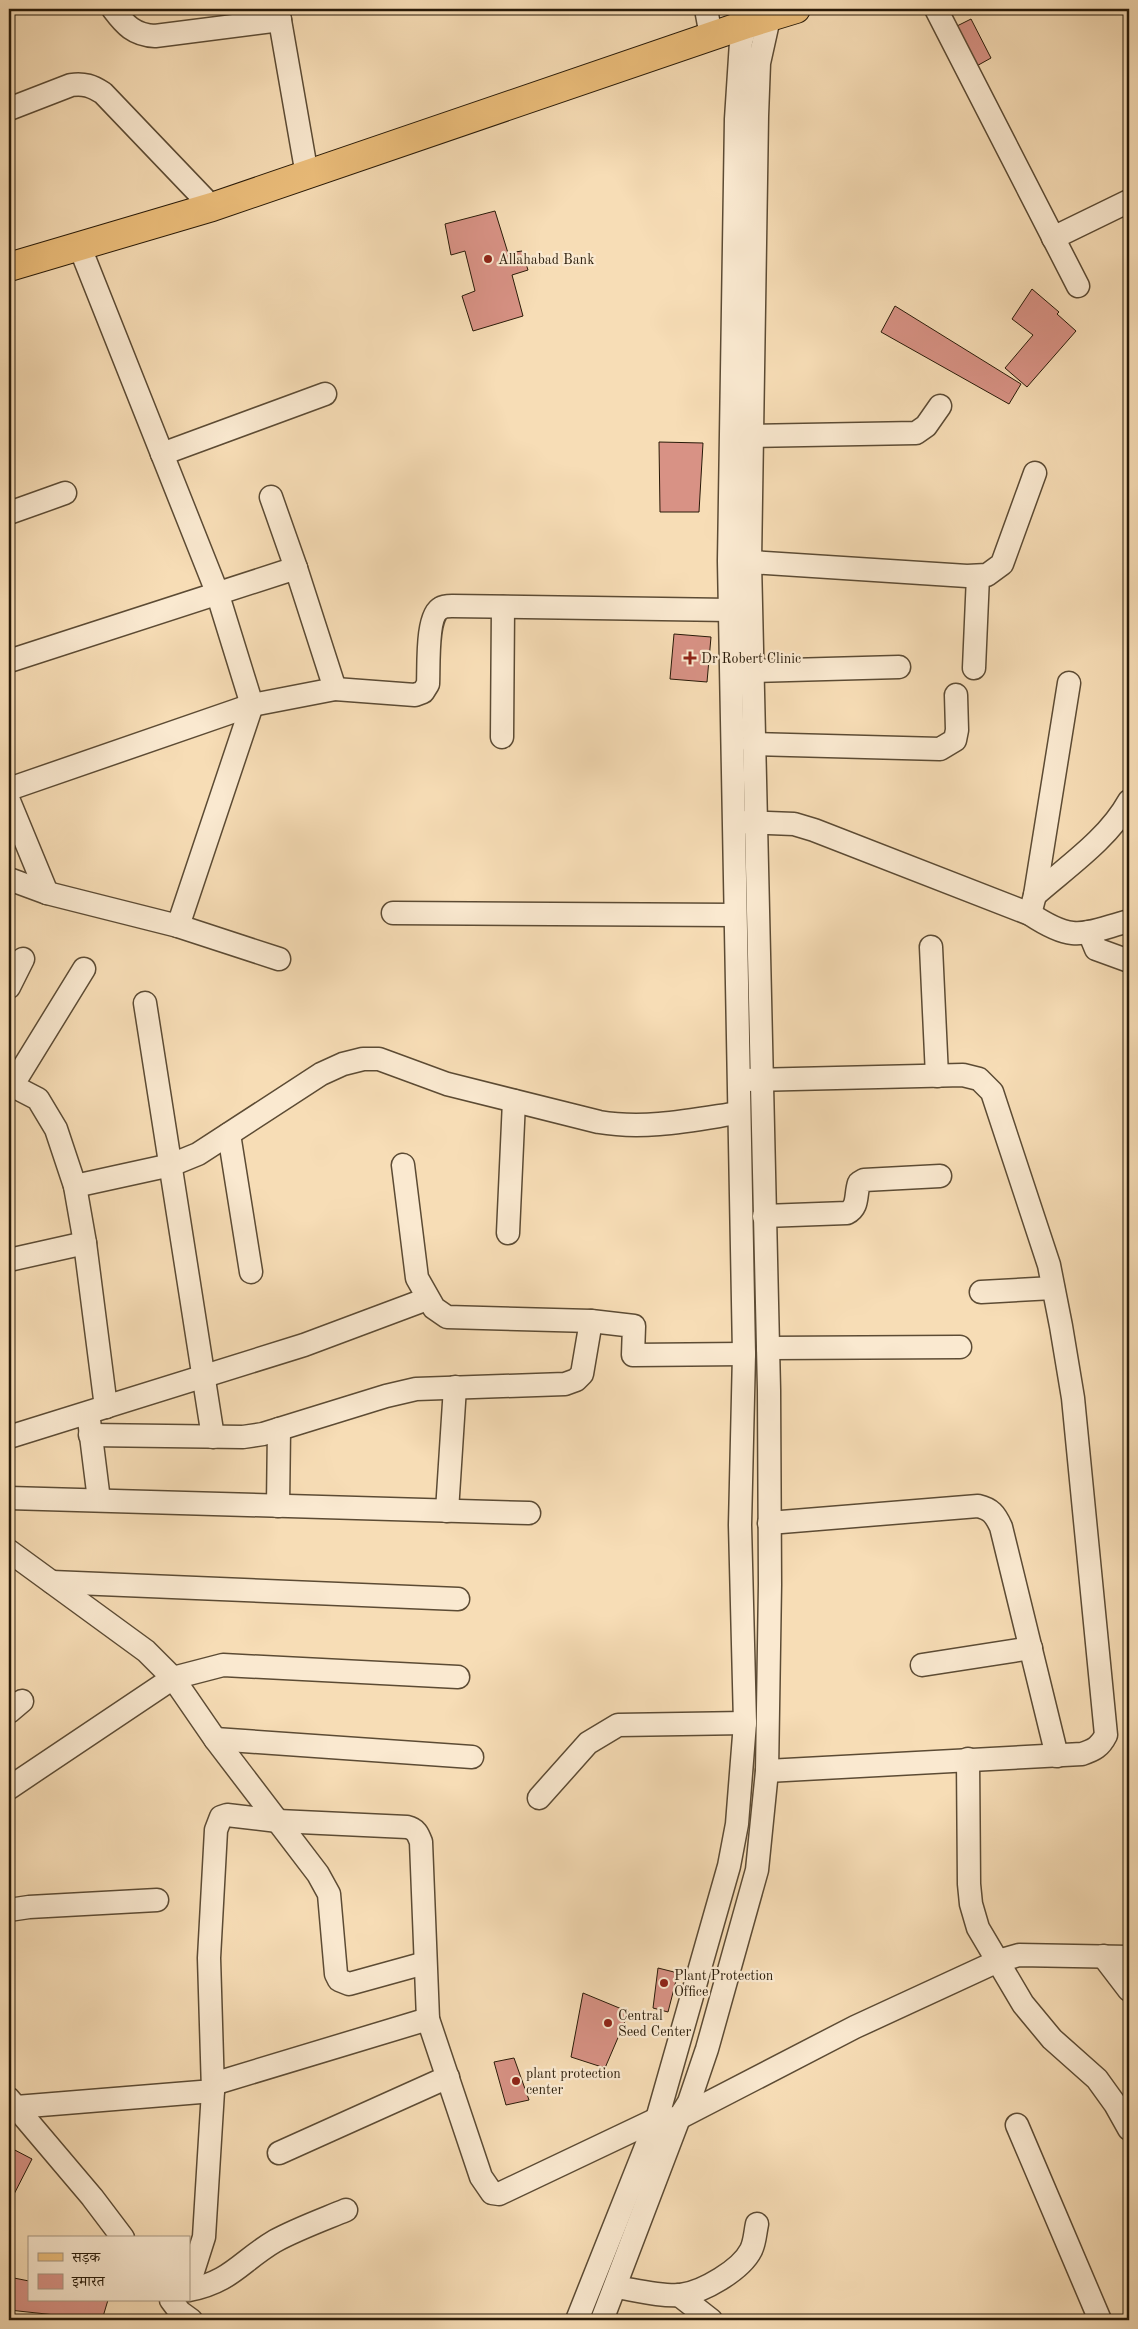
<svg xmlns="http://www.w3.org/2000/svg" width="1138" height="2329" font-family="'Old Standard TT','Noto Serif Devanagari',serif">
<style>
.building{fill:#d89285;stroke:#281a08}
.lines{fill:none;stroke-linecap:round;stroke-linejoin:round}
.minor-casing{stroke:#5c4b34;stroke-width:25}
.major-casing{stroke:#281a08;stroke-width:30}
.minor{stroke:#fae9d0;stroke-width:22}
.major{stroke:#ecbe7b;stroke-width:28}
.poi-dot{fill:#8f2418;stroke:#fae9d0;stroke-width:2}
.labels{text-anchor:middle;stroke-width:4.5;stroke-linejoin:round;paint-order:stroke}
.poi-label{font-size:14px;fill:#281a08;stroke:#fae9d0;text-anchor:start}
</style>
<rect width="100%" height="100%" fill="#f7ddb6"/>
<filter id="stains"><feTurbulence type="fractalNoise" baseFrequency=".004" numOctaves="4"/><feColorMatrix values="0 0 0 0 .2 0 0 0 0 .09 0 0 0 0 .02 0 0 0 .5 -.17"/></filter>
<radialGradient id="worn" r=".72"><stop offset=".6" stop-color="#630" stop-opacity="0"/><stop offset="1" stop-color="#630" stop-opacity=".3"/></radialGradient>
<g class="building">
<path d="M971,19L991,58L973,68L953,28Z"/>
<path d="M495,211L508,253L522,251L528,270L512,275L523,316L473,331L462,296L475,291L465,251L451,255L445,224Z"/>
<path d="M1032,289L1059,312L1057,314L1076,331L1027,387L1005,368L1033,335L1012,319Z"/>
<path d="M895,306L1021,384L1009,404L881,332Z"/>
<path d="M659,442L703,443L699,512H660Z"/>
<path d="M674,634L711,637L707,682L670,679Z"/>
<path d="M658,1968L678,1973L668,2012L653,2008Z"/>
<path d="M583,1993L629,2012L605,2068L571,2057Z"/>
<path d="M514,2058L529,2100L506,2105L494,2062Z"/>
<path d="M9,2147L32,2159L9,2204Z"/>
<path d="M9,2277L29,2281V2300H108L102,2320L9,2310Z"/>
</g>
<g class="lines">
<g class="minor-casing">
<g id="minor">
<path d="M113,9C125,25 134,35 155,36L280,20"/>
<path d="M278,9L307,175"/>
<path d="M706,9L711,36"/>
<path d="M936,9L1078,286"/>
<path d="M9,109L71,85C84,83 92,86 103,93L212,207"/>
<path d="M1053,238L1129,201"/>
<path d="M752,436L916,433L926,426L940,406"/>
<path d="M162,454L325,394"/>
<path d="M271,497L296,568"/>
<path d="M9,513L65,493"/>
<path d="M735,561L967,576L987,575L1002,564L1035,473"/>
<path d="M9,661L296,568L335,689L252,705L9,789"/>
<path d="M974,668L978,576"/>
<path d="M752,671L899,667"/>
<path d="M335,689L415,695L423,692L428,684C429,668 426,615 441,608C444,606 449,606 452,606L730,610"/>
<path d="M502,737L503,607"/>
<path d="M753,744L940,749L955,740L957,730L956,695"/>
<path d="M9,801L47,893"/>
<path d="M739,822L794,824L814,830L1030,914C1074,943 1081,934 1129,921"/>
<path d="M9,879L47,893L178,926L252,705L217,592L79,245"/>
<path d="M1035,895C1068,866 1108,839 1129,801"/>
<path d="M393,913L735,915"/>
<path d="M1030,914L1035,895L1069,683"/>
<path d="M178,926L279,959"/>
<path d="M1089,932L1096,949L1129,961"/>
<path d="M931,947L937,1076"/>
<path d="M9,987L23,959"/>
<path d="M145,1003L213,1437"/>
<path d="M746,1080L963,1075L979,1079L992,1092L1049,1265L1061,1326L1073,1398L1106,1735C1100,1747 1094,1750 1082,1754L767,1771"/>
<path d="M9,1084L38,1099L56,1129L75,1186L85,1243L106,1407"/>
<path d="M12,1086L84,969"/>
<path d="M229,1134L251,1272"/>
<path d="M403,1165L417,1278L434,1308L447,1317L591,1321L634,1326L633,1355L744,1354"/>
<path d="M75,1186L171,1165L198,1154L321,1074L343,1064L363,1059H379L447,1084L599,1122C646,1130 692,1120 738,1113"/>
<path d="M764,1216L847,1213C859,1207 855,1195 859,1183L864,1180L940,1176"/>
<path d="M508,1233L514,1101"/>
<path d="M9,1260L85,1243"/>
<path d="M981,1292L1053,1288"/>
<path d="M768,1348L960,1347"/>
<path d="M89,1420L99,1500"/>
<path d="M90,1435L243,1437L263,1434L386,1396L416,1389L565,1384L576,1380L582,1374L591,1321"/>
<path d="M9,1437L304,1345L427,1299"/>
<path d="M9,1498L529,1513"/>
<path d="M278,1506L279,1429"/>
<path d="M447,1511L455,1387"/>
<path d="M769,1523L978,1506C991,1509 995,1514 1001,1527L1057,1756"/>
<path d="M9,1551L146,1651L173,1678L215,1739L318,1874L329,1894L336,1974L339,1980L349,1984L425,1963"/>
<path d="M52,1582L458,1599"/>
<path d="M922,1665L1031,1648"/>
<path d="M9,1712L22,1701"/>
<path d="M215,1739L472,1757"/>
<path d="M968,1759L969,1884L971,1904L978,1928L1023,2004L1052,2039L1097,2079L1115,2104L1129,2129"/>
<path d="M9,1788L173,1678L223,1665L458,1677"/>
<path d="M539,1798L588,1743L618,1725L745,1723"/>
<path d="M9,1910L29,1907L157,1900"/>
<path d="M1103,1956L1129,1990"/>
<path d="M213,2084L428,2019"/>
<path d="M9,2099L92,2197L123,2238"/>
<path d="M16,2107L213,2091L209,1958L216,1830L221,1817L227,1815L278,1821L407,1827C416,1829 418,1834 421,1842L428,2019L481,2177L492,2193L499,2194L657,2119L679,2118L855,2027L998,1961L1019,1955L1129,1957"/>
<path d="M1017,2125L1100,2320"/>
<path d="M279,2153L448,2077"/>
<path d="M189,2284L204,2237L213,2091"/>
<path d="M616,2287C635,2290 662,2297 681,2295C703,2292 741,2270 751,2250C755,2242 755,2233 757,2224"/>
<path d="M189,2290C231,2282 241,2261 275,2241C297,2229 322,2220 346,2210"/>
<path d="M679,2295L711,2320"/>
<path d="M171,2300L180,2312L191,2320"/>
<path d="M577,2320L657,2119L729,1866L737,1824L745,1723L740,1525L744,1354L729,561L736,119L741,42L750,12"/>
<path d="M602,2320L679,2118L689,2102L707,2049L757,1870L767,1771L770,1584L769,1390L750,562L757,116L759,63L771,9"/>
</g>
</g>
<g class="major-casing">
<path id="major" d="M9,267L212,207L747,24L796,9"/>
</g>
<use href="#minor" class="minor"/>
<use href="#major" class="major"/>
</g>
<g class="poi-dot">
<circle cx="488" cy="259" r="5"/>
<path d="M687.5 650.5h5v5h5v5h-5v5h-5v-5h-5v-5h5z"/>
<circle cx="664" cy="1983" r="5"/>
<circle cx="608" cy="2023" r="5"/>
<circle cx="516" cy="2081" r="5"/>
</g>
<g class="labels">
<g class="poi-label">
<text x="498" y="264">Allahabad Bank</text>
<text x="701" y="663">Dr Robert Clinic</text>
<text x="674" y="1980">Plant Protection<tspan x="674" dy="16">Office</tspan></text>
<text x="618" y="2020">Central<tspan x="618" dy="16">Seed Center</tspan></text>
<text x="526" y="2078">plant protection<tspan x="526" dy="16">center</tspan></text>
</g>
</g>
<rect width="1138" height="2329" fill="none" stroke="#f7ddb6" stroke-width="30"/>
<rect x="10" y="10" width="1118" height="2309" fill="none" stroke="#281a08" stroke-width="2.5"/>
<rect x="15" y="15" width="1108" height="2299" fill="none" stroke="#281a08"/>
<rect x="28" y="2236" width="162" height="65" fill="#fae9d0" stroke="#a69680"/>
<rect x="38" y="2253" width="25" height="8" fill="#ecbe7b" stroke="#a69680"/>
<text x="72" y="2262" font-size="15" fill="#281a08">सड़क</text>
<rect x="38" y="2274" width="25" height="15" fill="#d89285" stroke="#a69680"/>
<text x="72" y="2286" font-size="15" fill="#281a08">इमारत</text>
<rect width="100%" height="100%" filter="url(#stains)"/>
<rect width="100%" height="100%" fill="url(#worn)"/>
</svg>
